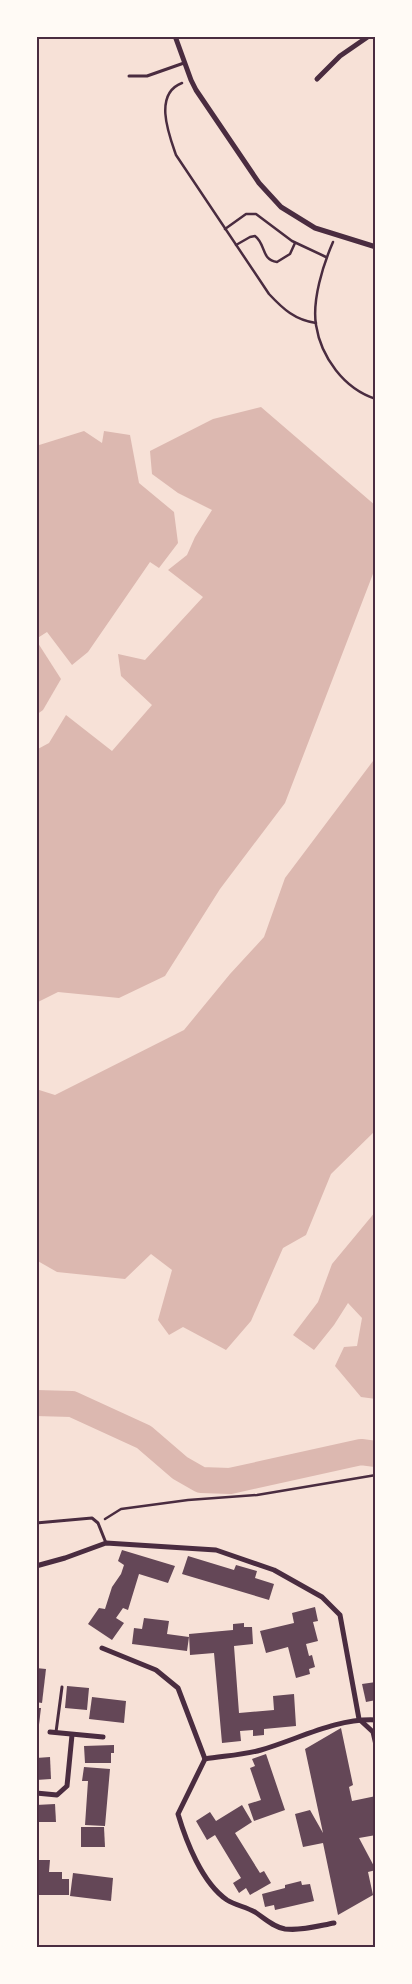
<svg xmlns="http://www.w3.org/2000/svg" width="412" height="1984" font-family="'Source Sans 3',sans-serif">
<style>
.water{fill:#dcb8b0}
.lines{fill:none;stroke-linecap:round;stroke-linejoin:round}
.river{stroke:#dcb8b0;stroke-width:26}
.building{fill:#644757}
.path{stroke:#4a2c40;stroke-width:2.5}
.service{stroke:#4a2c40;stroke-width:3}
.minor{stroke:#4a2c40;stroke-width:5}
.neatline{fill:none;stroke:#4a2c40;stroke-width:2}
</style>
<rect width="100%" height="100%" fill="#f7e1d7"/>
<g class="water">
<path d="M261,407L376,506V566L285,803L220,889L165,976L119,998L58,992L36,1003V750L49,743L66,715L112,751L152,705L121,676L118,654L145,660L203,597L168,570L187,555L195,537L212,510L178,493L152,474L150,451L213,419Z"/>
<path d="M84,431L102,443L104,431L130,435L139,483L174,512L178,543L159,568L150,562L88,652L72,665L47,632L36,639V446Z"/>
<path d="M36,640L61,679L43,710L36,715Z"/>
<path d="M376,757V1130L331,1174L306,1235L283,1248L251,1321L226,1350L183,1327L169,1335L158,1320L172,1270L151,1254L125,1279L57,1272L36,1260V1089L55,1095L184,1030L230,974L264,937L285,878Z"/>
<path d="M376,1211V1399L361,1397L335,1366L344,1347L357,1346L362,1318L348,1303L334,1325L314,1350L293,1335L318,1302L332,1264Z"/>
</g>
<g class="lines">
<path class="river" d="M36,1403L72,1404L144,1437L180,1468L201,1480L230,1481L361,1452L376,1454"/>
</g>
<g class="building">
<path d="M122,1550L175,1566L168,1583L139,1574L128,1610L123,1608L116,1618L124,1623L112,1640L88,1624L99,1608L105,1609L112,1587L121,1574L124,1565L118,1561Z"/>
<path d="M188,1556L234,1570L236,1565L257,1571L255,1578L274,1584L269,1600L182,1574Z"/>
<path d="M315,1607L318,1621L313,1622L318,1641L306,1644L309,1656L312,1655L315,1667L309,1669L310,1674L296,1678L288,1647L266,1653L260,1631L294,1623L292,1613Z"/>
<path d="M144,1618L169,1621L167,1634L189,1637L187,1651L132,1644L134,1628L142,1629Z"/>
<path d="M244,1623V1627H252L253,1644L234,1646L239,1713L274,1710L273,1696L294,1694L296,1726L264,1729V1735L253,1736V1730L240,1731L241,1741L222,1743L214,1653L190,1655L189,1634L233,1630V1624Z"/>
<path d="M36,1668L46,1669L42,1703L36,1702Z"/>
<path d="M376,1682V1700L366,1702L362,1684Z"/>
<path d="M67,1686L89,1688L87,1710L65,1708Z"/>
<path d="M92,1697L126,1701L124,1723L89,1719Z"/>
<path d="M36,1708H41L37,1741H36Z"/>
<path d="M341,1728L353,1785L349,1787L352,1801L376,1796V1835L359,1838L376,1870L368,1872L373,1895L338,1915L323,1843L303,1847L295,1814L310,1810L323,1833L305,1749Z"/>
<path d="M114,1745V1753H111V1763H85L84,1746Z"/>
<path d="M266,1754L285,1810L254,1821L248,1804L261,1800L250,1768L255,1766L252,1759Z"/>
<path d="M50,1757L51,1779L36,1780V1758Z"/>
<path d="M84,1767L110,1769L105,1826L85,1825L88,1781H82Z"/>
<path d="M55,1804L56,1822H36V1805Z"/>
<path d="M242,1805L252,1822L235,1833L260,1873L264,1871L271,1883L250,1895L246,1888L239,1893L233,1883L241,1878L215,1835L207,1840L196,1821L210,1812L216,1821Z"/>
<path d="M81,1827H104L105,1847H81Z"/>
<path d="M36,1860H50L49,1872H62V1879H69V1895H36Z"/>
<path d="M73,1873L113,1878L111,1901L70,1896Z"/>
<path d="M301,1881L302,1885L310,1884L314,1901L275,1910L274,1905L265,1907L262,1894L285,1888V1885Z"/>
</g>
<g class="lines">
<g class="path">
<path d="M182,83C153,94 169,135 176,155L269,294C283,309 295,320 316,323"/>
<path d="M225,229L246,214H256L292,241L326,257"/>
<path d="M333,242C323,265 312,300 316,325C321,357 344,389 376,399"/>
<path d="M236,245L250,237L255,236C266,244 261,260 277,262L290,254L295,243"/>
<path d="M105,1519L121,1509L188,1500L257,1495L376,1475"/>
</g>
<g class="service">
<path d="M129,76H147L184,63"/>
<path d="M36,1523L92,1518L98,1523L106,1543"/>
<path d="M56,1732L62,1687"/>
</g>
<g class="minor">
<path d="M175,36L191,80L196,90L259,183L281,207L315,228L376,247"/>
<path d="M317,79L340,56L369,36"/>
<path d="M36,1566L65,1558L106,1543L216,1550L274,1570L322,1597L340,1615L359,1719L373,1732L376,1745"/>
<path d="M102,1648L156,1670L178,1688L205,1759"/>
<path d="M50,1732L103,1737"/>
<path d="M36,1793L57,1795L67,1786L72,1735"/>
<path d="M334,1923C318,1926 301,1931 285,1929C273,1927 264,1918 255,1912C246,1907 235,1905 227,1900C202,1883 186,1841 178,1814L205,1759C223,1756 243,1755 261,1750C299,1739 336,1718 376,1720"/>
</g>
</g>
<rect width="412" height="1984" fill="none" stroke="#fffaf5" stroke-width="75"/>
<rect x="38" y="38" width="336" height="1908" class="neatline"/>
</svg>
